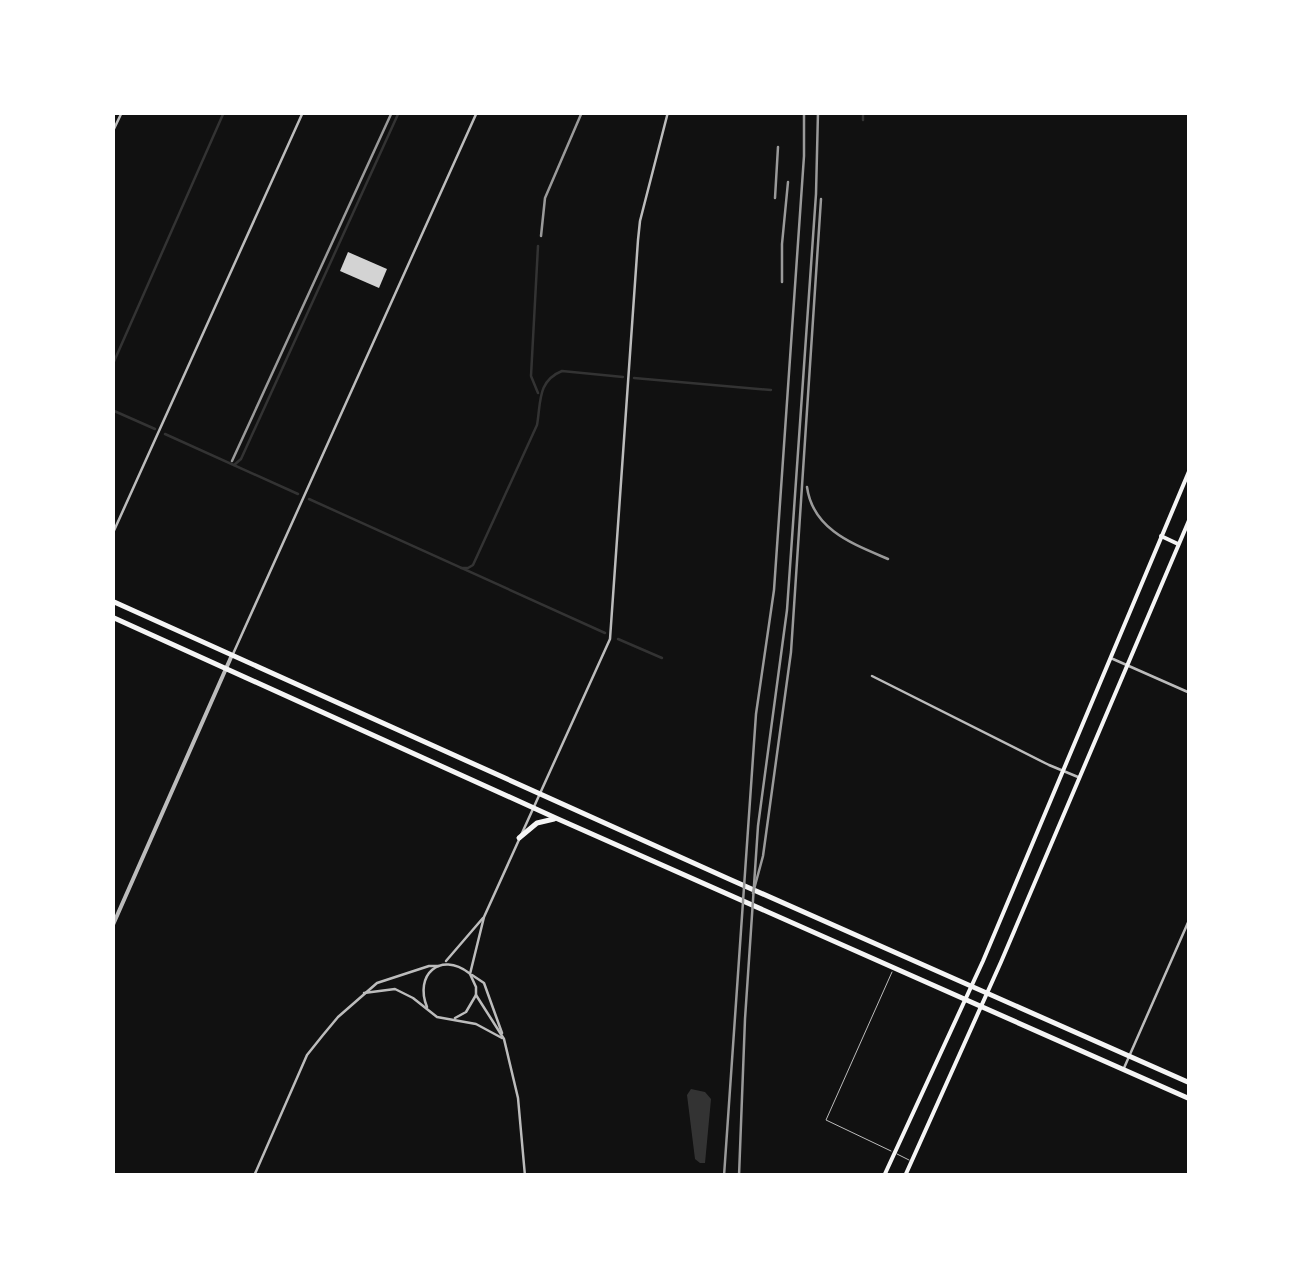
<svg xmlns="http://www.w3.org/2000/svg" width="1302" height="1288" font-family="'Alegreya Sans',sans-serif">
<style>
.water{fill:#333}
.lines{fill:none;stroke-linecap:round;stroke-linejoin:round}
.stream{stroke:#333;stroke-width:2.5}
.building{fill:#d3d3d3}
.service{stroke:#bcbcbc;stroke-width:1}
.minor{stroke:#bcbcbc;stroke-width:2.5}
.tertiary{stroke:#bcbcbc;stroke-width:4}
.secondary{stroke:#f5f5f5;stroke-width:4}
.primary{stroke:#f5f5f5;stroke-width:5}
.tram{stroke:#9a9a9a;stroke-width:2.5}
.rail{stroke:#9a9a9a;stroke-width:2.5}
</style>
<rect width="100%" height="100%" fill="#111"/>
<path class="water" d="M691,1089L705,1092L711,1099L705,1163H700L695,1159L687,1095Z"/>
<g class="lines">
<g class="stream">
<path d="M863,112V120"/>
<path d="M538,246L531,376L538,393"/>
<path d="M112,366L224,112"/>
<path d="M634,378L771,390"/>
<path d="M112,410L155,429"/>
<path d="M165,434L298,494"/>
<path d="M234,465L241,459L399,112"/>
<path d="M309,499L605,633"/>
<path d="M461,568H468L473,565L537,425C541,403 537,381 562,371L623,377"/>
<path d="M618,639L662,658"/>
</g>
</g>
<path class="building" d="M348,252L387,269L379,288L340,271Z"/>
<g class="lines">
<g class="service">
<path d="M891,1151L826,1120L892,972"/>
<path d="M897,1154L909,1160"/>
</g>
<g class="minor">
<path d="M112,133L122,112"/>
<path d="M112,535L303,112"/>
<path d="M233,654L477,112"/>
<path d="M1113,659L1190,693"/>
<path d="M872,676L1049,765L1078,777"/>
<path d="M446,961L483,918"/>
<path d="M472,975L484,983L502,1033"/>
<path d="M364,993L395,989L413,998L437,1017L476,1024L502,1038"/>
<path d="M427,1007C414,975 440,951 469,973"/>
<path d="M455,1018L466,1012L476,995"/>
<path d="M1124,1068L1190,918"/>
<path d="M254,1176L307,1055L323,1035L338,1017L377,983L429,966H439"/>
<path d="M525,1176L518,1098L504,1039L476,995V987L470,974L484,917L610,639L638,240L640,221L668,112"/>
</g>
<path class="tertiary" d="M112,927L232,655"/>
<g class="secondary">
<path d="M1161,536L1178,544"/>
<path d="M884,1176L983,961L1190,469"/>
<path d="M905,1176L1001,962L1190,518"/>
</g>
<g class="primary">
<path d="M112,601L729,879L1190,1083"/>
<path d="M112,617L558,819L1190,1099"/>
<path d="M519,838L537,823L554,819"/>
</g>
<path class="tram" d="M739,1176L745,1019L758,826L787,610L816,194L818,112"/>
<g class="rail">
<path d="M775,198L778,147"/>
<path d="M541,236L545,198L582,112"/>
<path d="M782,282V244L788,182"/>
<path d="M232,461L392,112"/>
<path d="M807,487C813,530 853,544 888,559"/>
<path d="M753,893L763,856L791,652L821,199"/>
<path d="M724,1176L756,714L774,590L804,156V112"/>
</g>
</g>
<rect width="1302" height="1288" fill="none" stroke="#ffffff" stroke-width="230"/>
</svg>
